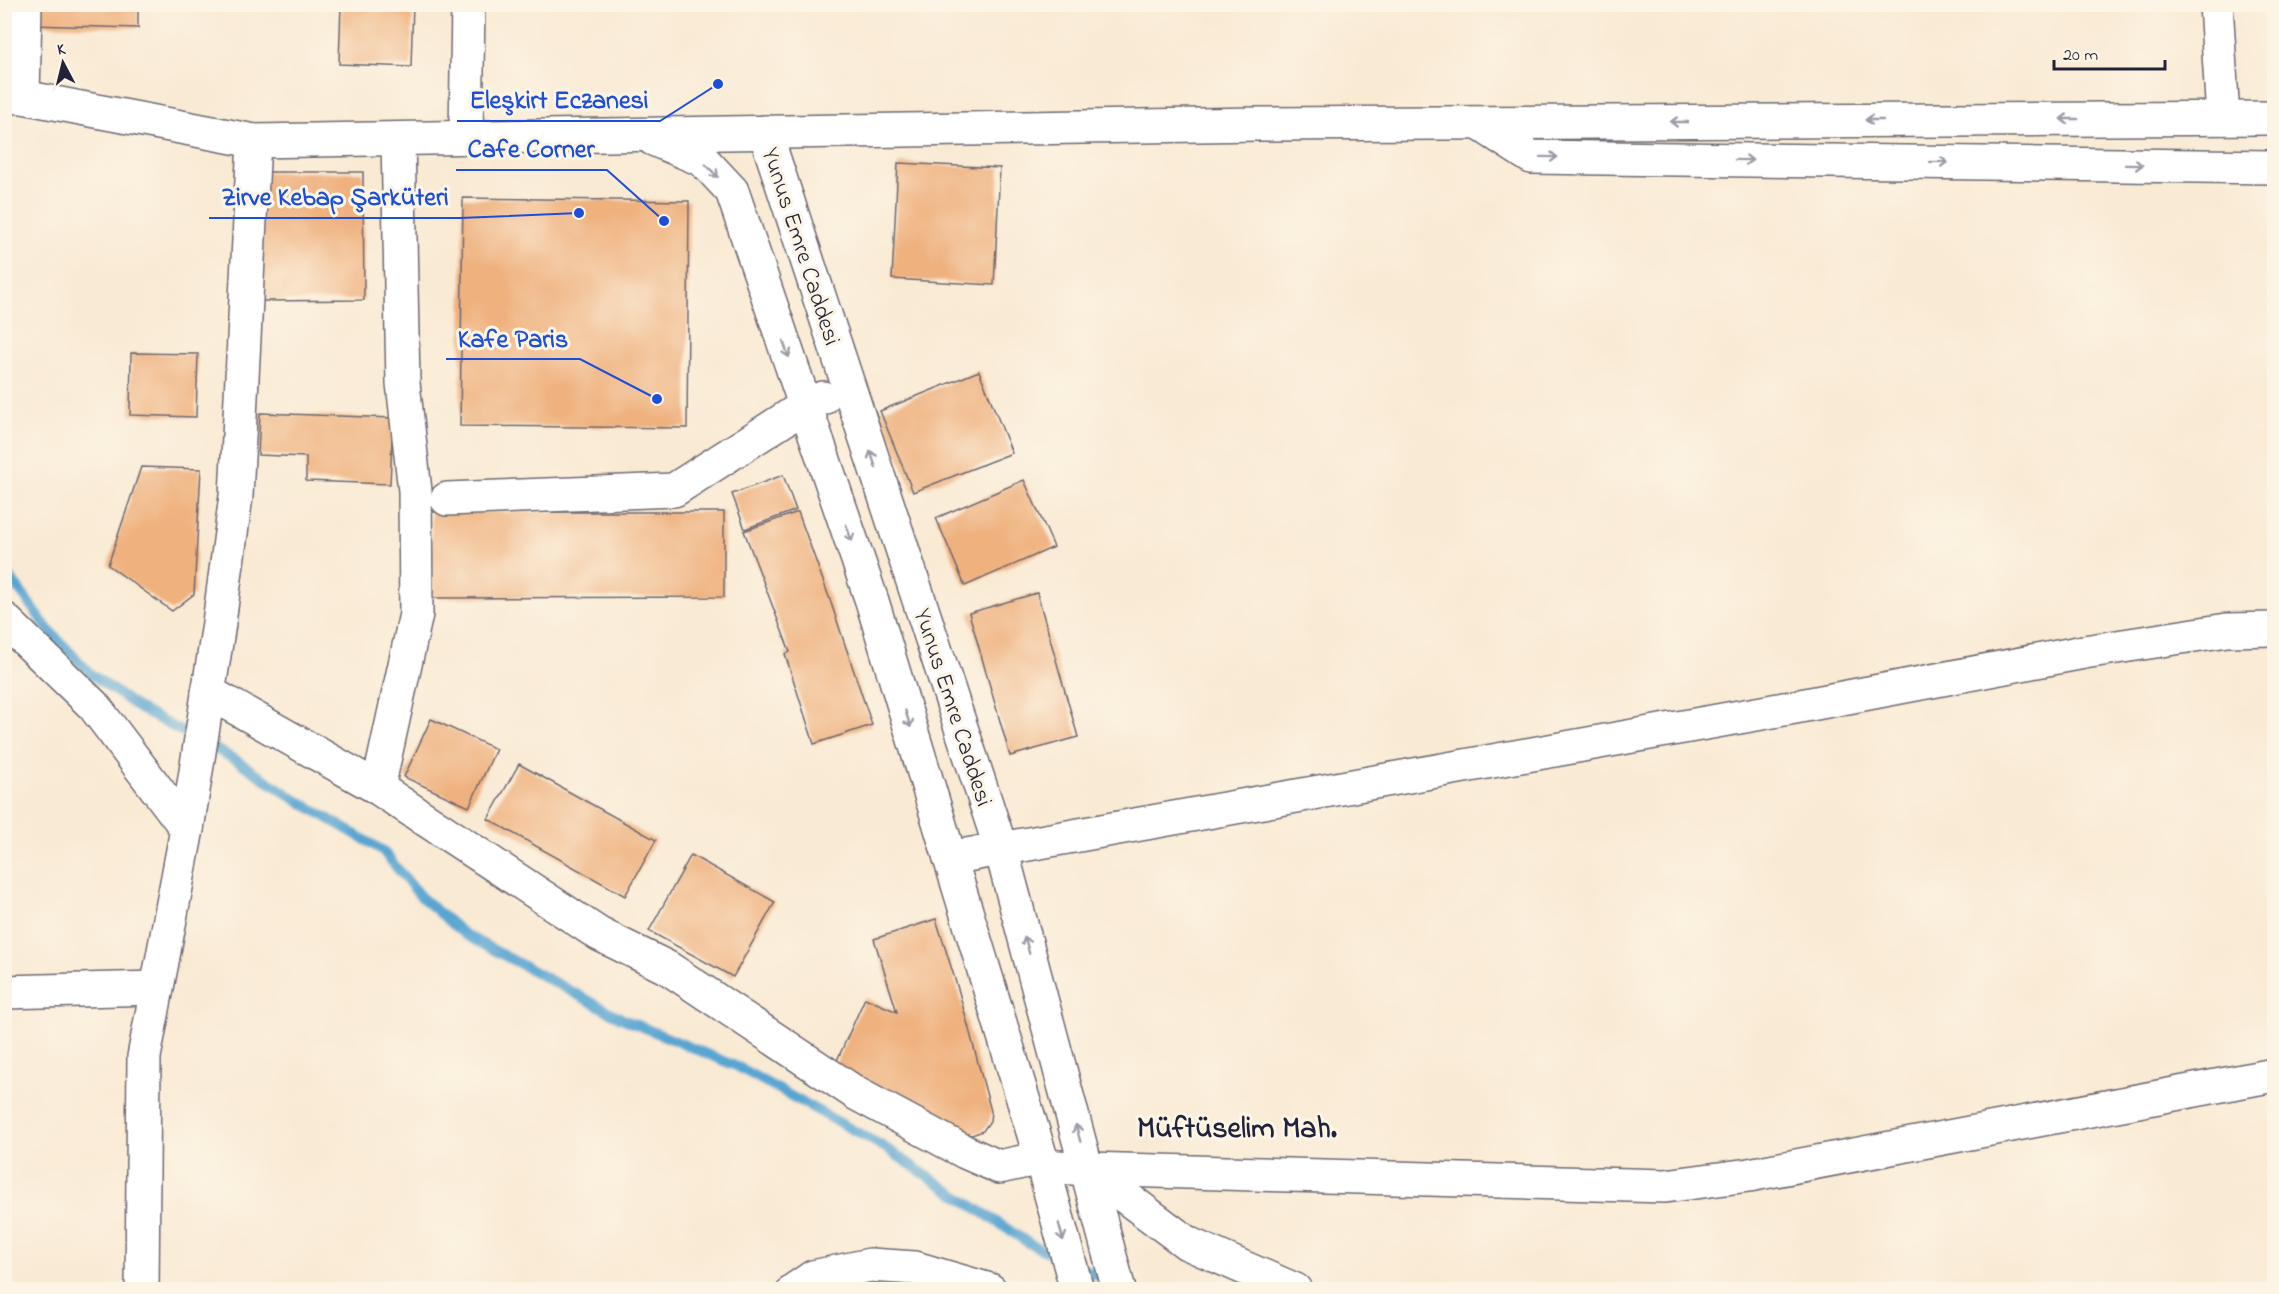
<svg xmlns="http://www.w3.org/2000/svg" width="2279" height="1294" font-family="'Indie Flower',sans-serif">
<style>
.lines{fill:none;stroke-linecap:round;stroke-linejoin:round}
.stream{stroke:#59a5d2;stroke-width:10}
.building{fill:#efb17e}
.minor-casing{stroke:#6d6871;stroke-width:36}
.minor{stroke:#fff;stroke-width:33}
.oneway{stroke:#9c9ca7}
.labels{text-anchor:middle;stroke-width:6;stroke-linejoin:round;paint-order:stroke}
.street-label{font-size:24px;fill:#22223b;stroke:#fcf5e5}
.district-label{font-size:30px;font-weight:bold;fill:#22223b;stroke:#fcf5e5}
.leader{fill:none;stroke:#1d4ed8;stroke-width:2}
.callout-dot{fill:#1d4ed8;stroke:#fcf5e5;stroke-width:2}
.callout-label{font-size:26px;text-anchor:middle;font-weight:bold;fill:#1d4ed8;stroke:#fcf5e5;stroke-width:6;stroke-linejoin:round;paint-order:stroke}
</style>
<rect width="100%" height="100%" fill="#fcf5e5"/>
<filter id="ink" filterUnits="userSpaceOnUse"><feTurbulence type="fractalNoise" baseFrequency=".0167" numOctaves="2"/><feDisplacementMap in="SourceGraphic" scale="12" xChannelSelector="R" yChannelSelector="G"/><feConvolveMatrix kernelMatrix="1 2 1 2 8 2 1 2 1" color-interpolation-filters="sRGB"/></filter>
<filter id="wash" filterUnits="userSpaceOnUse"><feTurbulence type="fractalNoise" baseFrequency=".008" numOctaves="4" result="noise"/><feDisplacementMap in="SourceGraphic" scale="24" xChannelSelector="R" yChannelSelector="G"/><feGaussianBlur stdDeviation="1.35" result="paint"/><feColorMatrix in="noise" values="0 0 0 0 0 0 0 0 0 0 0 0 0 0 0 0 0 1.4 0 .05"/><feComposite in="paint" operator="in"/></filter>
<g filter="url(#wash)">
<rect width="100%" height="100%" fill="#f9ead4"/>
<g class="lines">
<g class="stream">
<path d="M4,569L48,629L90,673L138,708L236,760L295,799L382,850L420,896L464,934L621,1018L738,1067L884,1147L1030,1244L1063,1259"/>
<path d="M1077,1266L1109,1281"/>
</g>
</g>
<g id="blocks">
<g class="building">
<path d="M31,4H138V28L31,25Z"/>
<path d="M341,4H413L411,67L339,64Z"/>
<path d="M898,163L1000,168L994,285L892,279Z"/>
<path d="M262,172H363L364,300L263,301Z"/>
<path d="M463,198L689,201L687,428L460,426Z"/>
<path d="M131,353L198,354L196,417L130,415Z"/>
<path d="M979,371L1012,453L913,492L880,411Z"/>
<path d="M260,413L393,418L390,484L306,481V457L258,455Z"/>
<path d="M141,467L201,469L194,594L172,611L108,565Z"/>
<path d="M783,475L796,510L745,529L732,494Z"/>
<path d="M1024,480L1054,547L965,586L936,518Z"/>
<path d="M431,512H724V597L432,598Z"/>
<path d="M798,512L829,597L872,725L814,744L785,654L790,652L744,531Z"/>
<path d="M1037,593L1078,737L1010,756L969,613Z"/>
<path d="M431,719L496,749L469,807L404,777Z"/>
<path d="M519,764L656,840L625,896L488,819Z"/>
<path d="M691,855L775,902L733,977L649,931Z"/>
<path d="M936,919L959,992L991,1111L990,1121L983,1131L972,1135L959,1133L830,1076L865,998L897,1012L874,939Z"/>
</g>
</g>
</g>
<g filter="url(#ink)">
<use href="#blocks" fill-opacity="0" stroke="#6d6871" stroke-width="1.5"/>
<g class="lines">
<g class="minor-casing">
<g id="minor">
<path d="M2216,4L2223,118"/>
<path d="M4,96L23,97L254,141L1258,124L2274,118"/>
<path d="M23,97L25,4"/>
<path d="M1480,124L1531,157L2274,167"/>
<path d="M765,132L1001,849L1119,1290"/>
<path d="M466,137L468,4"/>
<path d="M653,139L703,160L732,191L872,601L1041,1158L1077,1290"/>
<path d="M447,499L674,490L805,406L823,398"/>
<path d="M4,619L94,706L187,829L144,1057L142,1290"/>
<path d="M208,692L378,788L599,934L668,968L857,1094L965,1152L999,1167L1041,1158"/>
<path d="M378,788L416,614L415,491L403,383L398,139"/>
<path d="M187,829L218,630L236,496L254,141"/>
<path d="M950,858L1795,707L2084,652L2227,630L2274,629"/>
<path d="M4,992L156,988"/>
<path d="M1043,1166L1088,1169L1665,1186L1749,1175L2274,1075"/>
<path d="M1088,1169L1187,1243L1295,1290"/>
<path d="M794,1290L813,1277L870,1265L915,1268L990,1290"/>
</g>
</g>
<use href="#minor" class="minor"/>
</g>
<defs><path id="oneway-shaft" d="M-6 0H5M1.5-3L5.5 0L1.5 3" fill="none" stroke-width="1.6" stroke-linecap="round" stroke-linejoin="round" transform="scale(1.5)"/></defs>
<g class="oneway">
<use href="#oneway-shaft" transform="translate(2069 119) rotate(180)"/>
<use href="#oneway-shaft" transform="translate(1874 120) rotate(180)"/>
<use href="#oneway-shaft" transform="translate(1679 122) rotate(180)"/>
<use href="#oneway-shaft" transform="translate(1549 157) rotate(1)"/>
<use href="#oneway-shaft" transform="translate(1744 160) rotate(1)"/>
<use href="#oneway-shaft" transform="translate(1939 162) rotate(1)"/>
<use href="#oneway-shaft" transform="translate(2134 165) rotate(1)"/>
<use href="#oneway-shaft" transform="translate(712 171) rotate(46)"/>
<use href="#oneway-shaft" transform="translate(786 349) rotate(71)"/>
<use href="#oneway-shaft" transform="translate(873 459) rotate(-108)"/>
<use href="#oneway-shaft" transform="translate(849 533) rotate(71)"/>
<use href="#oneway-shaft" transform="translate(908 719) rotate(73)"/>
<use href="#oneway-shaft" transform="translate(1027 945) rotate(-105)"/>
<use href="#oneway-shaft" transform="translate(1078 1133) rotate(-105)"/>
<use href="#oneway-shaft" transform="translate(1061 1232) rotate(75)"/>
</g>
</g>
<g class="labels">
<g class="street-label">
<text transform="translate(802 246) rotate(72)" y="8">Yunus Emre Caddesi</text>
<text transform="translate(954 707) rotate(72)" y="8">Yunus Emre Caddesi</text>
</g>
<g class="district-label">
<text x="1237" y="1137">Müftüselim Mah.</text>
</g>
</g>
<path class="leader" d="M718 84L660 121H457M664 221L607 170H456M579 213L460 218H209M657 399L580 359H446"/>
<g class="callout-dot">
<circle cx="718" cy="84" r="6"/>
<circle cx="664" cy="221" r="6"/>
<circle cx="579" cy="213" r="6"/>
<circle cx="657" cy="399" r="6"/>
</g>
<g class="callout-label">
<text x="559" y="108">Eleşkirt Eczanesi</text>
<text x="531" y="157">Cafe Corner</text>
<text x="335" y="205">Zirve Kebap Şarküteri</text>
<text x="513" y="347">Kafe Paris</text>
</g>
<rect width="2279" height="1294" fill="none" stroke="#fcf5e5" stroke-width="24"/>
<g transform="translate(63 63) rotate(353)" stroke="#fcf5e5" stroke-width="4.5" paint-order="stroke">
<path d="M0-4.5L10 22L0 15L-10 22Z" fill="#22223b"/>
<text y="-9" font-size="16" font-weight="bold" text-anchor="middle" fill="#22223b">K</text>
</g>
<path d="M2054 60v9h111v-9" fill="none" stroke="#22223b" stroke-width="3"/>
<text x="2063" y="60" font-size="18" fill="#22223b" stroke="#fcf5e5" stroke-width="4.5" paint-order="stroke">20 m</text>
</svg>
